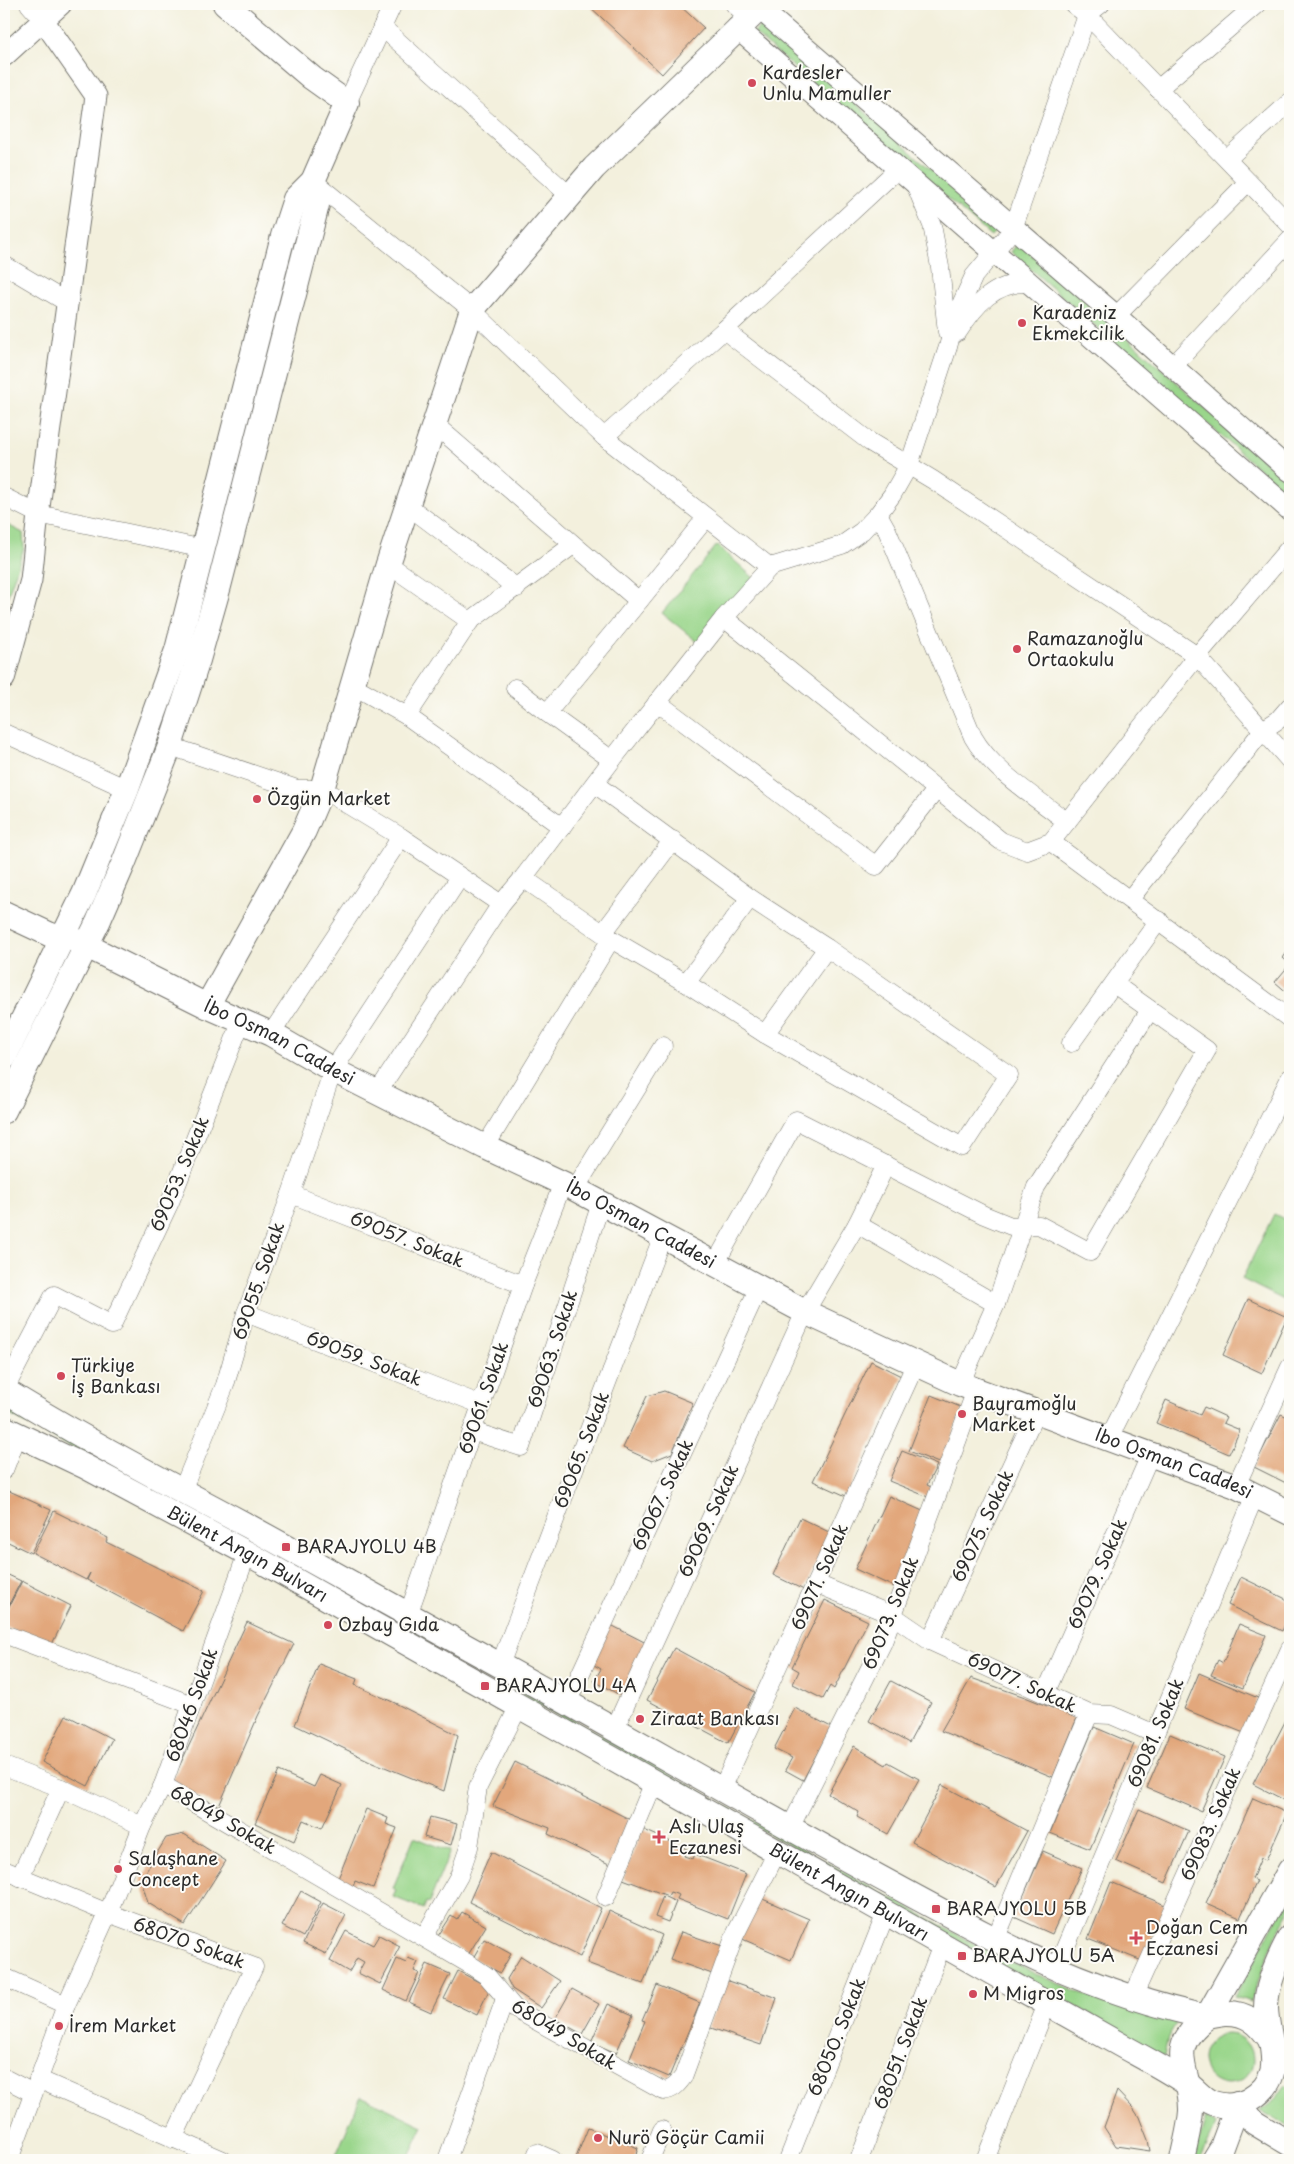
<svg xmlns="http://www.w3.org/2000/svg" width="1294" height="2164" font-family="'Playpen Sans',sans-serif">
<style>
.green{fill:#9ad68b;stroke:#62805b}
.building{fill:#e2a77c}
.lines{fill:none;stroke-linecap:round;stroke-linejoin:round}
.minor-casing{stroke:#717069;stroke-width:19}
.tertiary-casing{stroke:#717069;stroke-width:23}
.secondary-casing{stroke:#717069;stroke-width:26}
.minor{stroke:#fff;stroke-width:18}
.tertiary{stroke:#fff;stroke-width:21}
.secondary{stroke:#fff;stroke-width:24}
.poi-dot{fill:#d1495b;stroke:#fdfcf7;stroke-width:2}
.labels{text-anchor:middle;stroke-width:4;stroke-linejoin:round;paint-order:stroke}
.poi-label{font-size:18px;fill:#2b2b2b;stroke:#fdfcf7;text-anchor:start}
.street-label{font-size:18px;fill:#2b2b2b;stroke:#fdfcf7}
</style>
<rect width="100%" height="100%" fill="#fdfcf7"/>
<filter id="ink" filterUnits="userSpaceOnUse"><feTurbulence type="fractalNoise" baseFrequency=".02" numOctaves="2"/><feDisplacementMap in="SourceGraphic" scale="10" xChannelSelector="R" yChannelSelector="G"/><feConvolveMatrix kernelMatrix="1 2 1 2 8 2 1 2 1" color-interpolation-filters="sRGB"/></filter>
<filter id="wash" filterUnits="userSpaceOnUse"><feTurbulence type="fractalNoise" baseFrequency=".0096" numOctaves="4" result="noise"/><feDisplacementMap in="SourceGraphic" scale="20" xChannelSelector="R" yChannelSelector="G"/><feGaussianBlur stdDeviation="1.12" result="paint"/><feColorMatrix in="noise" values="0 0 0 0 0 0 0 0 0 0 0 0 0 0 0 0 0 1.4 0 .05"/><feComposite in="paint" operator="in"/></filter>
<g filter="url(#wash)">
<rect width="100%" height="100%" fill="#f3f0dd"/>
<g class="green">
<path d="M763,23L998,228L991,236L754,33Z"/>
<path d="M305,200L311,202L192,656L150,775L87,920L83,918L235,464Z"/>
<path d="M1018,243L1124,335L1290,484V496L1011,252Z"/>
<path d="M4,523L23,533L24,548L4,607Z"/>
<path d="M717,545L755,579L699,643L662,613Z"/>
<path d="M1274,1214L1290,1222V1303L1242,1279Z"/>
<path d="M4,1402L197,1508L812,1854L969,1941L1036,1974L1085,1995L1138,2011L1180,2017L1168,2037L1164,2056L195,1511L4,1412Z"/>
<path d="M414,1837L450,1851L429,1903L426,1902L424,1909L393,1897L396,1890L393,1888Z"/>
<path d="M1290,1894V1909L1266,1958L1251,2002L1235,1997Z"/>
<circle cx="1228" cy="2059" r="25"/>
<path d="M1286,2085L1290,2089V2128L1260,2110L1275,2099Z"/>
<path d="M361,2096L423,2126L407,2160H334Z"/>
<path d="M1206,2118L1217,2124L1200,2160H1193Z"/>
</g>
<g id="blocks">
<g class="building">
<path d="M587,4H678L704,28L662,74Z"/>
<path d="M1290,948V995L1275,982L1290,964L1283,958Z"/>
<path d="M1248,1299L1287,1317L1262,1373L1223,1355Z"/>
<path d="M871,1361L903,1377L846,1496L813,1481Z"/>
<path d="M664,1391L693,1403L672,1453L652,1461L623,1448L647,1396Z"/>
<path d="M931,1395L963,1408L941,1464L909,1451Z"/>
<path d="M1166,1400L1200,1415L1204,1407L1226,1417L1223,1423L1240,1430L1229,1454L1156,1423Z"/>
<path d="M1281,1414L1290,1418V1485L1254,1467Z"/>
<path d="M902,1451L937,1465L927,1485L933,1488L928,1497L889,1481Z"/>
<path d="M5,1489L51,1510L31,1553L4,1540Z"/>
<path d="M889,1496L927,1513L894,1587L855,1569Z"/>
<path d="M54,1511L108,1538L106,1542L204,1591L183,1631L87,1580L90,1573L86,1580L33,1553Z"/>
<path d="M800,1518L831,1533L804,1590L773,1575Z"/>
<path d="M4,1573L21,1581L4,1614Z"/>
<path d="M1241,1577L1290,1601V1613L1282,1631L1228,1605Z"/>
<path d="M22,1581L71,1606L50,1648L4,1625V1616Z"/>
<path d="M825,1600L868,1621L834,1689L830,1686L823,1699L793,1684L799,1671L792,1667Z"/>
<path d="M247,1622L294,1644L258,1716L219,1806L171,1784Z"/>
<path d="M609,1624L654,1647L627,1699L594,1681L601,1669L589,1662Z"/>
<path d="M1239,1624L1266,1635L1243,1688L1211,1675L1218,1660L1223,1663Z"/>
<path d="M674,1648L755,1692L728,1743L647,1700Z"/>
<path d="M319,1664L357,1679L355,1685L395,1703L458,1735L444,1791L370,1761L295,1725Z"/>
<path d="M1199,1673L1258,1698L1244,1733L1184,1709Z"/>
<path d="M971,1678L1025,1697L1077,1718L1053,1777L941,1731Z"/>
<path d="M891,1681L931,1702L909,1743L869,1721Z"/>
<path d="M795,1708L831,1727L803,1780L785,1770L792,1758L774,1749Z"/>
<path d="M1290,1712V1803L1253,1784Z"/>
<path d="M66,1715L112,1739L88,1786L42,1762Z"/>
<path d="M1094,1727L1134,1744L1090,1849L1050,1833Z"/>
<path d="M1170,1734L1225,1757L1201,1811L1147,1788Z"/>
<path d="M854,1746L886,1765L888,1762L919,1779L888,1834L857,1817L859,1812L828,1794Z"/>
<path d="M515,1762L629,1819L611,1865L548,1834L550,1828L493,1806Z"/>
<path d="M279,1771L314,1787L320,1775L342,1785L322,1828L303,1820L294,1841L255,1823Z"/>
<path d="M942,1785L1027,1831L996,1887L912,1842Z"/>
<path d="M1253,1798L1287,1813L1266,1860L1261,1858L1252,1879L1257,1881L1240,1918L1206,1903Z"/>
<path d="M366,1809L388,1818L386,1824L397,1828L373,1888L355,1881L353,1887L337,1881Z"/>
<path d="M1139,1809L1189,1831L1166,1883L1116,1861Z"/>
<path d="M430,1817L457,1824L451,1845L424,1837Z"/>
<path d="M642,1829L687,1849L684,1856L693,1859L695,1854L746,1874L728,1919L677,1899L679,1895L670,1892L668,1896L623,1879Z"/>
<path d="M184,1834L226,1861L185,1925L148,1903L141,1880L166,1838Z"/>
<path d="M1043,1851L1082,1868L1052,1934L1014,1917Z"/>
<path d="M491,1852L601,1908L580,1957L469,1902Z"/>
<path d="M1111,1882L1165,1905L1142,1961L1088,1939Z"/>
<path d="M301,1891L321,1902L303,1937L282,1926Z"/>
<path d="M663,1896L676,1902L668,1922L655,1917Z"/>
<path d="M758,1897L809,1919L791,1960L740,1938Z"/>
<path d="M323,1903L346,1915L326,1954L303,1943Z"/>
<path d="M609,1911L662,1935L643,1984L587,1963Z"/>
<path d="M462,1912L486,1926L468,1955L438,1936L451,1916L457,1920Z"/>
<path d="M346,1931L373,1945L379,1935L400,1946L380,1984L358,1973L364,1962L357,1958L349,1972L330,1961Z"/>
<path d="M681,1932L725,1947L715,1975L670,1959Z"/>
<path d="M484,1939L511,1954L500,1973L473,1958Z"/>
<path d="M521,1956L560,1981L541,2008L512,1989L507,1979Z"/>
<path d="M408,1958L418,1962L414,1971L419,1973L406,2001L383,1990L397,1959L406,1963Z"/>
<path d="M427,1964L450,1974L431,2012L409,2002Z"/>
<path d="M458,1971L490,1988L477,2015L444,1999Z"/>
<path d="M725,1980L777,1998L761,2045L708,2027Z"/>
<path d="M657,1985L700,2003L669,2077L629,2060L645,2021L642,2020Z"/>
<path d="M572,1989L599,2004L582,2034L555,2019Z"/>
<path d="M608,2004L633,2015L616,2053L591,2042Z"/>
<path d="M1117,2091L1133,2108L1139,2117L1148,2140L1150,2151L1116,2146L1104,2127Z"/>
<path d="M588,2128L638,2148L634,2160H575Z"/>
</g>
</g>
</g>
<g filter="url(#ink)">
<use href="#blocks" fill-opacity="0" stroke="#717069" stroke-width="1"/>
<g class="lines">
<g class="minor-casing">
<g id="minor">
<path d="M29,4L43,20"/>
<path d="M734,4L749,18"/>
<path d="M1073,4L1087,15L1290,225"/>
<path d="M382,27L570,196"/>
<path d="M1158,89L1257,4"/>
<path d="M347,103L393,4"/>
<path d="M1227,159L1290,102"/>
<path d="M313,181L472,310L604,437L770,567"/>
<path d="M915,184L932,225L940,267L947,332"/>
<path d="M4,265L68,303"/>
<path d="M1116,316L1248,182"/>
<path d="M724,330L898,169"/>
<path d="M958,332C975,305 995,281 1030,283"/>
<path d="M1172,367L1290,240"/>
<path d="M433,423L639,601L706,518"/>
<path d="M604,437L724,330L870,442L933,480L1197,656L1290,761"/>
<path d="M4,497L38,514L204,549"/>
<path d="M407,505L517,588"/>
<path d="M878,514L887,530L973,737C993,772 1036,797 1067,822"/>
<path d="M388,564L470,621"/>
<path d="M724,618L1001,841L1027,851L1051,842L1197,656L1290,547"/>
<path d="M354,686L407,716L562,827"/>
<path d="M515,688L547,713"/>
<path d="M657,702L876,866L936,790"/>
<path d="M407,716L470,621L573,545"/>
<path d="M4,733L127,789"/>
<path d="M170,746L297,789H322L401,837L501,904"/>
<path d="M612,760L547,713L639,601"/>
<path d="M1051,842L1290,1019"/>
<path d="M523,878L611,939L686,983L765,1034L962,1147L1009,1075L827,948L750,898L595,784"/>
<path d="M1130,899L1263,730L1278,720L1290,706"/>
<path d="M603,933L673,840"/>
<path d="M686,983L750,898"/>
<path d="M271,1034L401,837"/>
<path d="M765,1034L827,948"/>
<path d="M1071,1043L1159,920"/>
<path d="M377,1093L501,904L523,878L612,760L724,618L770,567L842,545L862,531L878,514L892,495L909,465L948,347L957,313L974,276L1013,229L1087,15L1101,4"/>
<path d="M485,1147L611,939"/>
<path d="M575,1189L663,1046"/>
<path d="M291,1194L523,1285"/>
<path d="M857,1224L996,1304"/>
<path d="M715,1264L796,1120L984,1215L1011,1226L1039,1225L1090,1252L1207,1050L1114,984"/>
<path d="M246,1313L482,1405"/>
<path d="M960,1384L996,1304L1036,1187L1150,1010"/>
<path d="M4,1391L54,1295L112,1325L170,1202L242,1020"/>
<path d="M472,1431L521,1447L601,1203"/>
<path d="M1109,1438L1290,1078"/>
<path d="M4,1470L18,1434"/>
<path d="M1236,1486L1290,1367"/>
<path d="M182,1491L225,1385L246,1313L291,1194L333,1070L460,877"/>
<path d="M817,1584L892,1615L930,1641L1089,1714L995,1940"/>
<path d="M408,1615L523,1285L563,1183"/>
<path d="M4,1634L192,1705"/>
<path d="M930,1641L1036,1412"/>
<path d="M500,1665L663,1235"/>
<path d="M1045,1694L1151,1453"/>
<path d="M567,1703L759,1287"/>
<path d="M1089,1714L1111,1715L1155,1734"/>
<path d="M614,1730L805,1312L857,1224L886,1165"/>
<path d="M4,1766L61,1788L142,1826"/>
<path d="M163,1785L469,1964L487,1976L515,2009L663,2091C673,2090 677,2085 683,2077L735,1935L777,1852"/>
<path d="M721,1791L916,1363"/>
<path d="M790,1828L883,1642L976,1390"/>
<path d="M4,1870L108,1913L254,1967L173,2139"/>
<path d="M20,1877L61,1788"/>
<path d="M606,1897L654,1782"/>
<path d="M424,1937L459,1876L469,1847L478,1787L519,1706"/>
<path d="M1056,1970L1255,1495"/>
<path d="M4,1977L66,2005"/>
<path d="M1132,1999L1290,1649"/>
<path d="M4,2078L33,2093"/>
<path d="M38,2079L223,2160"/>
<path d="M537,2153L553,2160"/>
<path d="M9,2160L66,2005L108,1913L142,1826L163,1785L247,1553"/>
<path d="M447,2160L505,1999"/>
<path d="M650,2160L662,2130"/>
<path d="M788,2160L886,1913"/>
<path d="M859,2160L942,1945"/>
<path d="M985,2160L1047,2004"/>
</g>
</g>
<g class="tertiary-casing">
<g id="tertiary">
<path d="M759,8L1116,316L1290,471"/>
<path d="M737,28L1290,510"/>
<path d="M4,56L61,4"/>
<path d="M4,679L31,580L38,514L96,96L43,20"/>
</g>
</g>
<g class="secondary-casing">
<g id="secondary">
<path id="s1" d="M4,913L53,936L65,935L207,1006L271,1034L333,1070L485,1147L575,1189L805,1312L960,1384L1236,1486L1290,1513"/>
<path d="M207,1006L304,831L322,789L388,564L472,310L594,168L764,4"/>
<path d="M4,1058L84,894L127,789L177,650L283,236L295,199L313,181L347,103L312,78L225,4"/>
<path d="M4,1111L98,922L124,862L170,746L198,660L219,586L317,205L313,181"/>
<path d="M4,1390C84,1439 167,1483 250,1527C332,1572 414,1618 496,1663C661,1754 822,1849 989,1936C1055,1971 1124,1998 1197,2015C1208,2018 1214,2014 1225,2013C1247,2012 1260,2024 1271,2041"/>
<path id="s2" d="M4,1428L86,1467L247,1553L1117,2043C1140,2056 1164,2068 1186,2083C1196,2089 1201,2099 1213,2103C1225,2107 1239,2106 1249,2100C1290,2076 1267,2043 1266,2008C1266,1984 1279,1957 1290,1937"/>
<path d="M1238,2104L1255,2123L1290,2144"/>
<path d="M1182,2160C1185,2144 1190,2127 1191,2111C1192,2069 1162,2051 1207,2017L1290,1870"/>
<path d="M1214,2160L1222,2147L1238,2104"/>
</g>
</g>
<use href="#minor" class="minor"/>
<use href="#tertiary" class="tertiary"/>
<use href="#secondary" class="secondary"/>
</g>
</g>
<g class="poi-dot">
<circle cx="752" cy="83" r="5"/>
<circle cx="1022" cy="323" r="5"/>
<circle cx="1017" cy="649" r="5"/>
<circle cx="257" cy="799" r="5"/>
<circle cx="61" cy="1376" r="5"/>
<circle cx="962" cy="1414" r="5"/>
<rect x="281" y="1542" width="10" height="10" rx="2.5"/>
<circle cx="328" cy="1625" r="5"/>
<rect x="480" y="1681" width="10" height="10" rx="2.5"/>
<circle cx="640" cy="1719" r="5"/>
<path d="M656.5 1829.5h5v5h5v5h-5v5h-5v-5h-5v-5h5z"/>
<circle cx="118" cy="1869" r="5"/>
<rect x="931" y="1904" width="10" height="10" rx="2.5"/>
<path d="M1133.5 1930.5h5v5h5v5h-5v5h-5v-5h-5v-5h5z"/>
<rect x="957" y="1951" width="10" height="10" rx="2.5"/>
<circle cx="973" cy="1994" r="5"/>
<circle cx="59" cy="2026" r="5"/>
<circle cx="598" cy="2138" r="5"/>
</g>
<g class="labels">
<g class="poi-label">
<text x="762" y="79">Kardesler<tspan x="762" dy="21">Unlu Mamuller</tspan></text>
<text x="1032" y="319">Karadeniz<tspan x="1032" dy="21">Ekmekcilik</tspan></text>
<text x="1027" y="645">Ramazanoğlu<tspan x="1027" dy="21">Ortaokulu</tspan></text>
<text x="267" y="805">Özgün Market</text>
<text x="71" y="1372">Türkiye<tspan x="71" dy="21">İş Bankası</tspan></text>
<text x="972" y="1410">Bayramoğlu<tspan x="972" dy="21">Market</tspan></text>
<text x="296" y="1553">BARAJYOLU 4B</text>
<text x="338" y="1631">Ozbay Gıda</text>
<text x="495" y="1692">BARAJYOLU 4A</text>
<text x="650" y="1725">Ziraat Bankası</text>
<text x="669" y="1833">Aslı Ulaş<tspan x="669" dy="21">Eczanesi</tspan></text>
<text x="128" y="1865">Salaşhane<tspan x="128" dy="21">Concept</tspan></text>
<text x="946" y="1915">BARAJYOLU 5B</text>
<text x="1146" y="1934">Doğan Cem<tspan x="1146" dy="21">Eczanesi</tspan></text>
<text x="972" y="1962">BARAJYOLU 5A</text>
<text x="983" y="2000">M Migros</text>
<text x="69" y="2032">İrem Market</text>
<text x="608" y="2144">Nurö Göçür Camii</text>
</g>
<g class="street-label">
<text dy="6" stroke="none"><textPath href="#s1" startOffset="306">İbo Osman Caddesi</textPath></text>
<text transform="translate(180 1174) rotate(-67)" y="6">69053. Sokak</text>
<text dy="6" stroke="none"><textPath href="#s1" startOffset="711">İbo Osman Caddesi</textPath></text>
<text transform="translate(407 1240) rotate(22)" y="6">69057. Sokak</text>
<text transform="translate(259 1281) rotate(-71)" y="6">69055. Sokak</text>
<text transform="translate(553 1349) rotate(-72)" y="6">69063. Sokak</text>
<text transform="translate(364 1359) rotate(21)" y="6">69059. Sokak</text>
<text transform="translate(484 1398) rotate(-71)" y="6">69061. Sokak</text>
<text transform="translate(582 1450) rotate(-69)" y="6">69065. Sokak</text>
<text dy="6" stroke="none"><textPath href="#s1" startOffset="1296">İbo Osman Caddesi</textPath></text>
<text transform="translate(663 1495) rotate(-65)" y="6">69067. Sokak</text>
<text transform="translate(709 1521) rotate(-66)" y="6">69069. Sokak</text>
<text transform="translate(983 1526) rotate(-65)" y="6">69075. Sokak</text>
<text dy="6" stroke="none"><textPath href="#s2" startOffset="274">Bülent Angın Bulvarı</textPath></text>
<text transform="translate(1098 1574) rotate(-66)" y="6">69079. Sokak</text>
<text transform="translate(820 1577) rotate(-66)" y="6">69071. Sokak</text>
<text transform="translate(891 1613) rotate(-68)" y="6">69073. Sokak</text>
<text transform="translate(1022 1683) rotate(25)" y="6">69077. Sokak</text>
<text transform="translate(192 1705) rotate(-70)" y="6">68046 Sokak</text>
<text transform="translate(1156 1733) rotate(-67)" y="6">69081. Sokak</text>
<text transform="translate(223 1820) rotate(30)" y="6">68049 Sokak</text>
<text transform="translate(1211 1824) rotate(-66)" y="6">69083. Sokak</text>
<text dy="6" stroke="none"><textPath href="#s2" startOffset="964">Bülent Angın Bulvarı</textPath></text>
<text transform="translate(189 1943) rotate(20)" y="6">68070 Sokak</text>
<text transform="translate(564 2035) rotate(31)" y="6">68049 Sokak</text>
<text transform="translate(837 2037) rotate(-68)" y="6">68050. Sokak</text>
<text transform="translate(901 2053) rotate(-69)" y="6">68051. Sokak</text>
</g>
</g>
<rect width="1294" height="2164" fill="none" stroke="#fdfcf7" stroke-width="20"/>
</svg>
